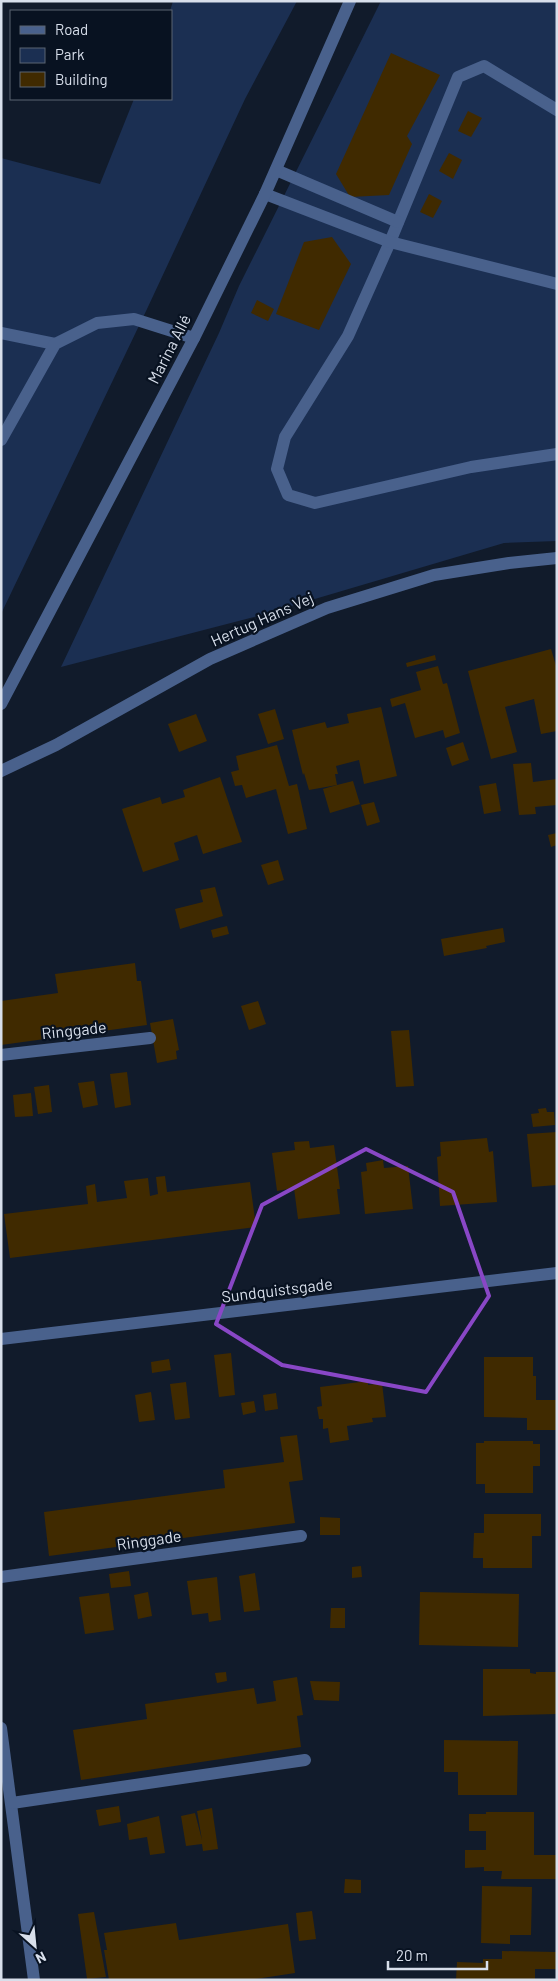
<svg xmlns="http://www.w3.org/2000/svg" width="558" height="1981" font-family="Barlow,sans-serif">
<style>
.green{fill:#1b2f52}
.building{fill:#402a00}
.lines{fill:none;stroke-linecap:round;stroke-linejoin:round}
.minor{stroke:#49618c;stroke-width:12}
.marked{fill:none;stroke:#8947c6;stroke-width:4;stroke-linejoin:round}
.labels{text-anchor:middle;stroke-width:4.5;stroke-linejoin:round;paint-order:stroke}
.street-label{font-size:16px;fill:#d8dfeb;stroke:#081221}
</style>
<rect width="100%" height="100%" fill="#111b2b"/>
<g class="green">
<path d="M173,1H297L245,99L147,309L1,614V158L100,184L134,99H171V11H170Z"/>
<path d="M381,1H557V541L504,543L254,617L61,667L219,333L239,286Z"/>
</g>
<g class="building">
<path d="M391,53L440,75L407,136L412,144L389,195L350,197L336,174Z"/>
<path d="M468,111L482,118L471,137L458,131Z"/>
<path d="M449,153L462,160L453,179L439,171Z"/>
<path d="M429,194L442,201L433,218L420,212Z"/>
<path d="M332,237L351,264L319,330L276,314L304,242Z"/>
<path d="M257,300L274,309L268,321L251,313Z"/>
<path d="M551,649L557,669V731L541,734L534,699L505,707L517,752L491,759L468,671Z"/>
<path d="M435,655L436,660L407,667L406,663Z"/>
<path d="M438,666L443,684L447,683L460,733L445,738L443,730L415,738L405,703L392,707L390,699L421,690L416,672Z"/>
<path d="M381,707L397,776L364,784L359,760L336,766L338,774H335L337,785L353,781L360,804L330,813L323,789L337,785L309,790L304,773L303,775L292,730L325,722L327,728L349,723L347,714Z"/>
<path d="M275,709L284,739L268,744L258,714Z"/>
<path d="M196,714L207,741L179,752L168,724Z"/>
<path d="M463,742L469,760L452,766L446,748Z"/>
<path d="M277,745L289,786L297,784L307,829L288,834L276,789L246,798L242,785L235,786L231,772L239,770L236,756Z"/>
<path d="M531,763L533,782L557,779V805L535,807L536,814L519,815L513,764Z"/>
<path d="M220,777L242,842L203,854L197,835L174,843L179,860L143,872L122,809L160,797L162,804L185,797L183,790Z"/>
<path d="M496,783L501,811L484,814L479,786Z"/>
<path d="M374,802L380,822L367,826L361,805Z"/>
<path d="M557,833V845L551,847L548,835Z"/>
<path d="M278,860L284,880L268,885L261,865Z"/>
<path d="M215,887L223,916L180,929L175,909L203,902L200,890Z"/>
<path d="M227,926L229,934L213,938L211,930Z"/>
<path d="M503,928L505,942L486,946L487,948L444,956L441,939Z"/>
<path d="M135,963L137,981H141L147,1025L1,1045V1001L58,993L55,974Z"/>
<path d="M258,1001L266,1024L249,1030L241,1006Z"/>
<path d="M173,1019L179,1050L176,1051L177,1059L157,1063L150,1023Z"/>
<path d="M409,1030L414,1086L396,1087L391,1031Z"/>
<path d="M127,1072L131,1105L115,1108L110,1074Z"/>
<path d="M94,1081L98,1105L83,1108L78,1083Z"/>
<path d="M49,1085L52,1112L38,1114L34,1087Z"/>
<path d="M31,1093L33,1116L15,1117L13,1095Z"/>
<path d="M546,1108L547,1112H554L555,1125L533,1127L531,1114L539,1113L538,1109Z"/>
<path d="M557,1132V1185L532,1187L527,1134Z"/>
<path d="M487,1138L489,1152L493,1151L497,1202L440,1206L437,1157L441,1156L440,1142Z"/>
<path d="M309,1141L310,1148L334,1145L340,1189H337L340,1214L298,1219L294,1188L277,1191L272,1153L295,1150L294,1142Z"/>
<path d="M383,1160L384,1168L408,1166L413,1209L365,1214L361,1172L367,1171L366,1163Z"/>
<path d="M165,1176L167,1192L250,1182L256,1227L10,1258L4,1214L88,1204L86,1186L95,1184L97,1202L127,1198L124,1181L148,1178L150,1196L158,1194L156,1177Z"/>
<path d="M231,1353L235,1395L219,1397L214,1355Z"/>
<path d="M484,1357H533V1376H536V1400H557V1430H527V1418L484,1417Z"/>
<path d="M169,1359L171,1370L152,1373L151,1362Z"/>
<path d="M368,1381V1385L382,1383L386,1417L372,1418L373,1422L347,1426L349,1440L330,1443L328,1428L323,1429V1419H319L317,1407L322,1406L320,1387Z"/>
<path d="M186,1382L190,1418L175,1420L170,1384Z"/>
<path d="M151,1392L155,1420L139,1422L135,1395Z"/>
<path d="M276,1393L278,1409L265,1411L263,1395Z"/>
<path d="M254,1401L256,1412L243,1415L241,1403Z"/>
<path d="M297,1435L303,1480L289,1482L295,1523L49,1556L44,1512L225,1488L223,1470L284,1462L280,1437Z"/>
<path d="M484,1441H533V1444H540V1466H533V1493H485V1484H476V1443H484Z"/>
<path d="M484,1514H541V1536H532V1568H483V1558H473L474,1533H484Z"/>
<path d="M320,1517L340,1518V1535H320Z"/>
<path d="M361,1566L362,1577L352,1578V1567Z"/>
<path d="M129,1571L131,1586L111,1588L109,1574Z"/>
<path d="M255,1573L260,1610L244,1612L239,1576Z"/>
<path d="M217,1577L221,1620L209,1622L208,1613L192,1615L187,1581Z"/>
<path d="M148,1592L152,1616L138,1619L134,1595Z"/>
<path d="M420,1592L519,1594L518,1647L419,1645Z"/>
<path d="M109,1593L114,1630L85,1634L79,1597Z"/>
<path d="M331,1608H345V1628H330Z"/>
<path d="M483,1669H530V1673L536,1674V1672H557V1714L483,1716Z"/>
<path d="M226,1672L227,1681L217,1683L215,1673Z"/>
<path d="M297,1677L303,1715L297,1716L301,1747L81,1780L73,1730L147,1719L145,1704L254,1688L257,1704L276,1701L273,1681Z"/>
<path d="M310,1681L340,1682L339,1701L314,1700Z"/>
<path d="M444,1740L518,1741L517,1795H458V1772H444Z"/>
<path d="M119,1806L121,1822L99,1826L96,1810Z"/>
<path d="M212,1808L218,1849L203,1851L202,1844L186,1846L181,1816L195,1813L202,1840L197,1811Z"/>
<path d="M486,1812H534V1855H557V1879H501L502,1871H484V1867L465,1868V1850H486V1831H469V1814H486Z"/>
<path d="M159,1816L165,1853L150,1855L147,1837L129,1840L127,1824Z"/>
<path d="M345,1879L361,1880V1893H344Z"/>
<path d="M482,1886L532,1887L531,1935H510V1944L481,1943Z"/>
<path d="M312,1911L316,1939L299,1941L296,1913Z"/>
<path d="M94,1912L106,1977L87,1979L78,1914Z"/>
<path d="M176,1923L179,1940L288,1924L295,1973L249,1980H109L104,1950H107L104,1933Z"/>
<path d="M502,1951L556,1952V1969H535V1980H456L457,1962L483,1963V1959H502Z"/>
</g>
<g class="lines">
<g class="minor">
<path d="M557,110L484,66L458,77L390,242L348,336L285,437L277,469L288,495L315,503L471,467L557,454"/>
<path d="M276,170L398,222"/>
<path d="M265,194L390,242L557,284"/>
<path d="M1,333L55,344"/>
<path d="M1,440L55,344L97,323L134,319L194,338"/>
<path d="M1,704L194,338L265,194L350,1"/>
<path d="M1,771L56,745L210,659L327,608L434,575L509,563L557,558"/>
<path d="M1,1055L150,1038"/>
<path d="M1,1339L557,1273"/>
<path d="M1,1577L301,1536"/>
<path d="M1,1728L34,1980"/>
<path d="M12,1803L305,1760"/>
</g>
</g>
<path class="marked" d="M366,1149L453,1192L489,1296L426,1392L282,1365L216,1324L262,1205Z"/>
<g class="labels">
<g class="street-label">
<text transform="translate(169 349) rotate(-63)" y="6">Marina Allé</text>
<text transform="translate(262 619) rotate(-24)" y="6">Hertug Hans Vej</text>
<text transform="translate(74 1030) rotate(-6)" y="6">Ringgade</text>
<text transform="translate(277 1290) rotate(-7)" y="6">Sundquistsgade</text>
<text transform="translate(149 1540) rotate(-8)" y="6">Ringgade</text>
</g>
</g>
<rect width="558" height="1981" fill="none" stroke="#d8dfeb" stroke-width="5"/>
<rect x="10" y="10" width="162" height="90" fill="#081221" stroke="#5b6472"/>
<rect x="20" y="26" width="25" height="8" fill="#49618c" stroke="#5b6472"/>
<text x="55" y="35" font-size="15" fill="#d8dfeb">Road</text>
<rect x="20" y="48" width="25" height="15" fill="#1b2f52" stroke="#5b6472"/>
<text x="55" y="60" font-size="15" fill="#d8dfeb">Park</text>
<rect x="20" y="72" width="25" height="15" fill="#402a00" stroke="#5b6472"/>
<text x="55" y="85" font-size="15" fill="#d8dfeb">Building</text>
<g transform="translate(35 1946) rotate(153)" stroke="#081221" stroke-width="4" paint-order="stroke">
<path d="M0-4L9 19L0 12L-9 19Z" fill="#d8dfeb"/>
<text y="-8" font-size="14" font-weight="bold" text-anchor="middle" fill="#d8dfeb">N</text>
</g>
<path d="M388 1961v8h99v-8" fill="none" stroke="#d8dfeb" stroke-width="2.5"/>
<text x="396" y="1961" font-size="15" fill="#d8dfeb" stroke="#081221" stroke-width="4" paint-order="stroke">20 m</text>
</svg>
